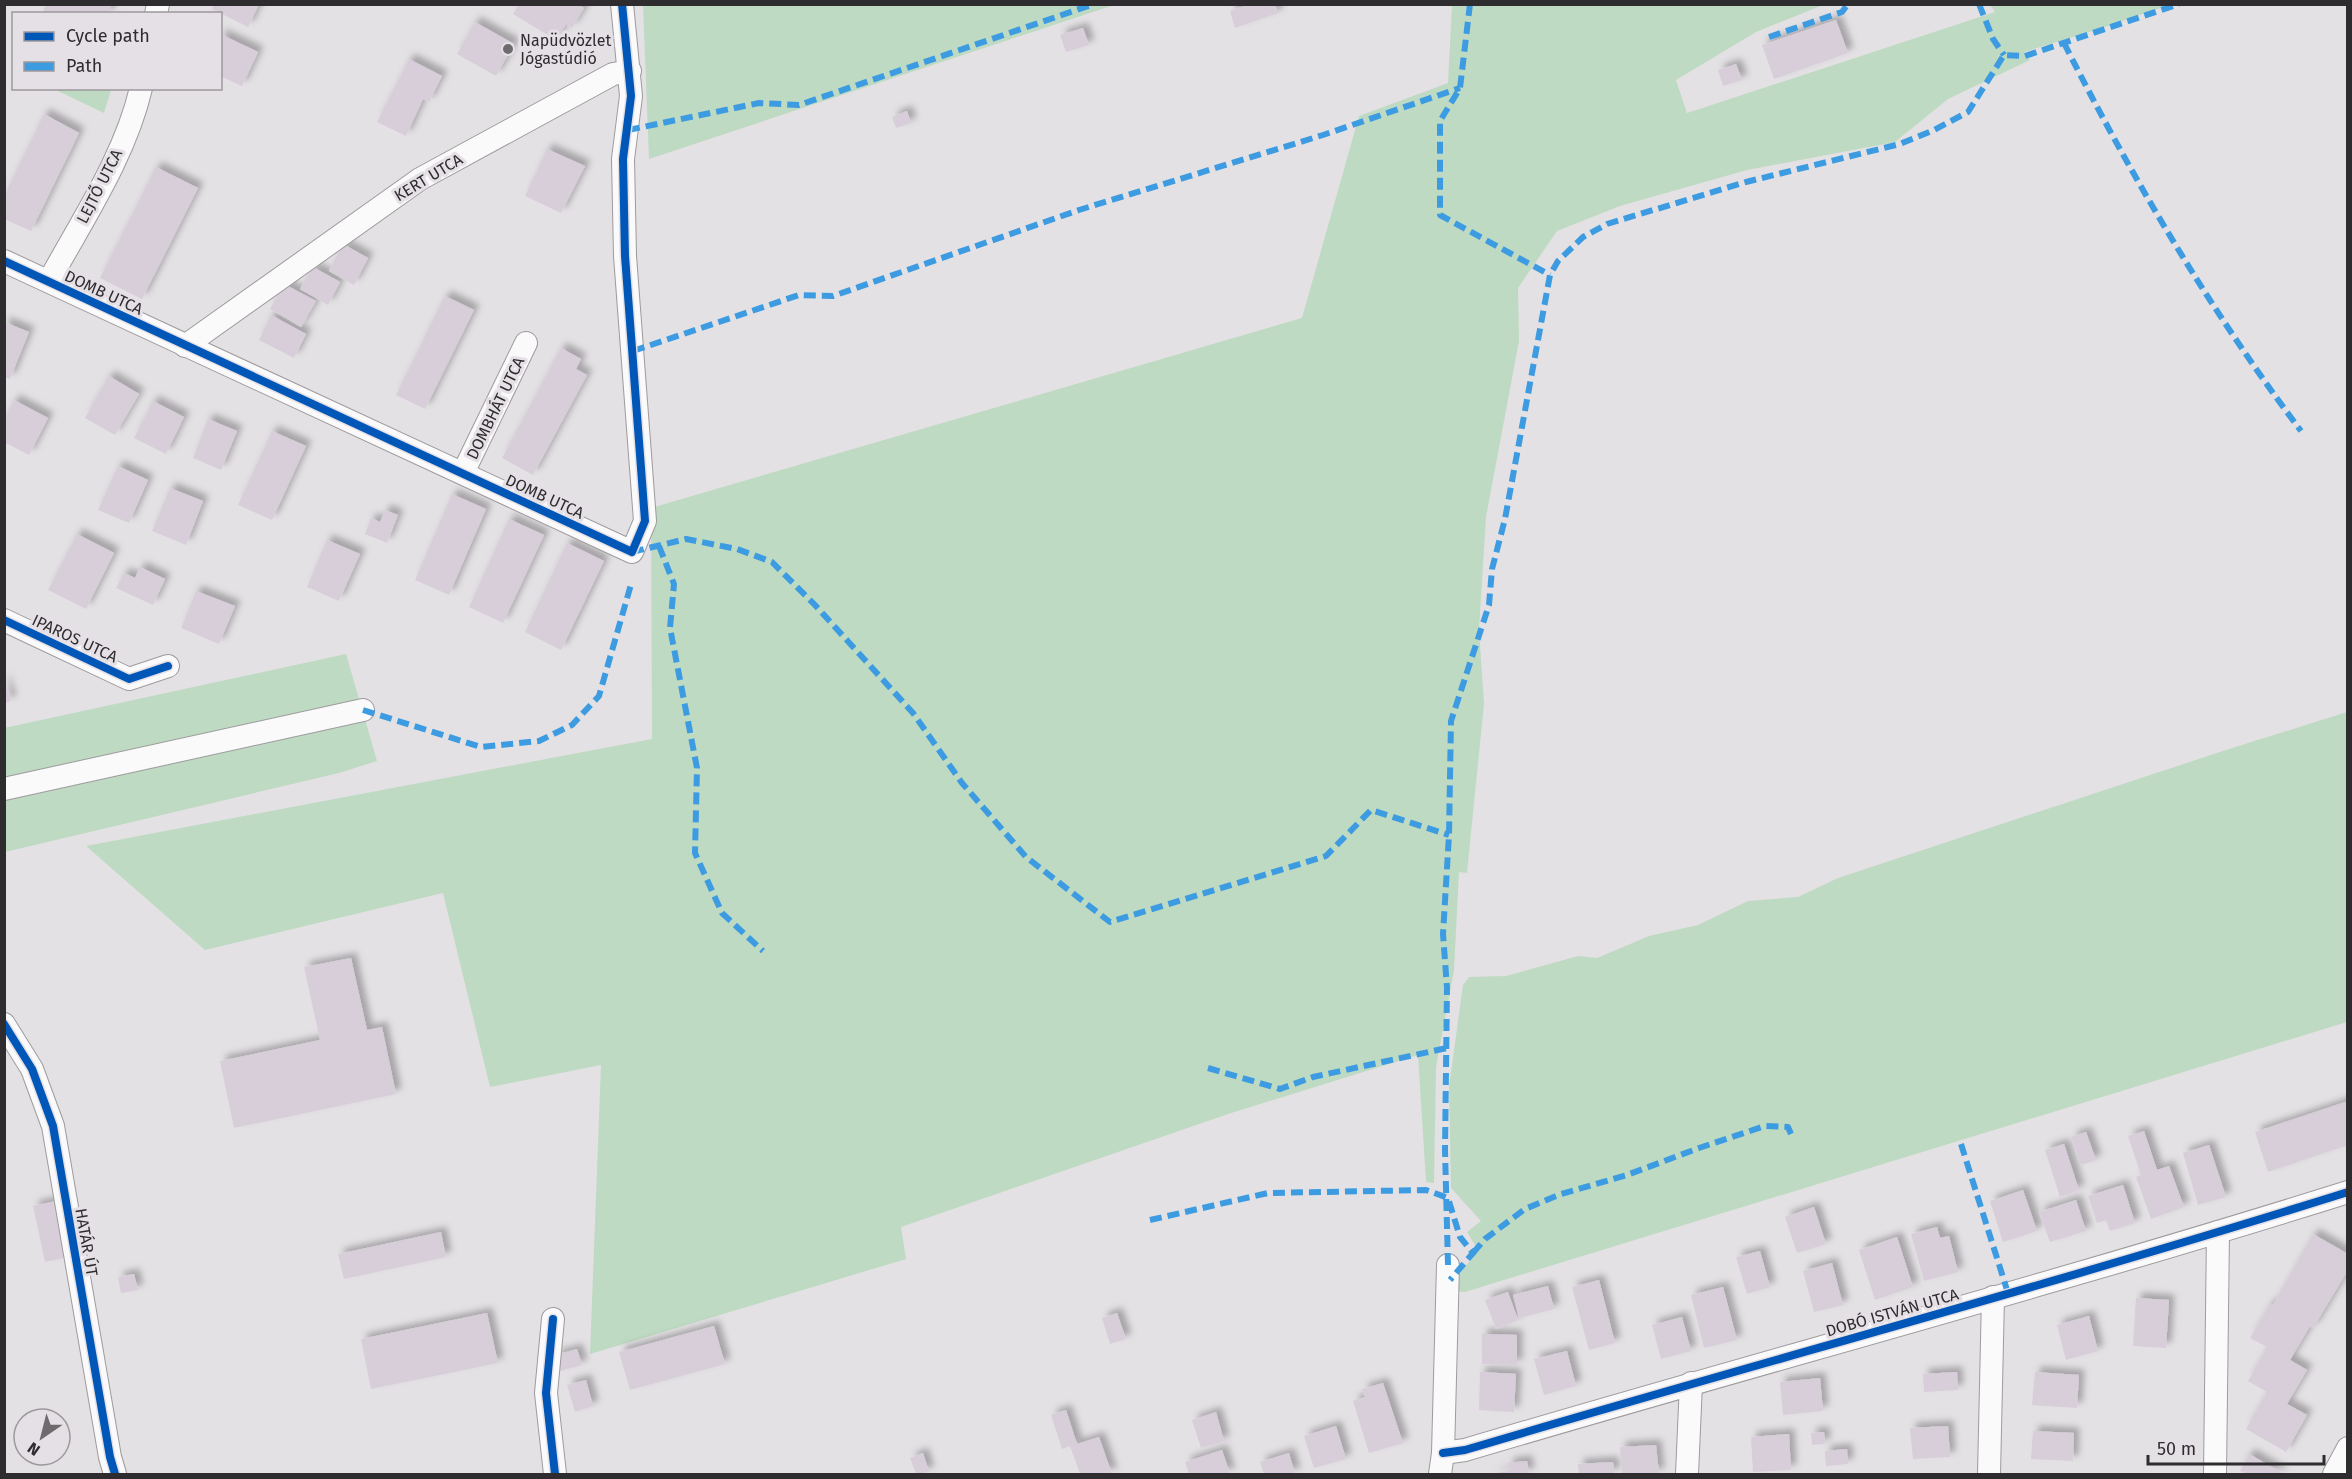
<svg xmlns="http://www.w3.org/2000/svg" width="2352" height="1479" font-family="'Fira Sans',sans-serif">
<style>
.green{fill:#bedac2}
.building{fill:#d7ceda;filter:url(#shadow)}
.lines{fill:none;stroke-linecap:round;stroke-linejoin:round}
.minor-casing{stroke:#9d9b9d;stroke-width:24}
.minor{stroke:#fbfafb;stroke-width:22}
.quiet{stroke:#3d9ce1;stroke-width:6;stroke-dasharray:12 6;stroke-linecap:butt}
.cycleway-casing{stroke:#e5e0e5;stroke-width:11}
.cycleway{stroke:#0057b8;stroke-width:8}
.poi-dot{fill:#6e6b6e;stroke:#e5e0e5;stroke-width:2}
.labels{text-anchor:middle;stroke-width:6;stroke-linejoin:round;paint-order:stroke}
.poi-label{font-size:16px;fill:#2e2c2e;stroke:#e5e0e5;text-anchor:start}
.street-label{font-size:16px;fill:#2e2c2e;stroke:#e5e0e5}
</style>
<defs>
<filter id="shadow"><feDropShadow dx="5.5" dy="-5.5" stdDeviation="3" flood-color="#0004"/></filter>
</defs>
<rect width="100%" height="100%" fill="#e4e1e4"/>
<g class="green">
<path d="M643,4H1114V5L649,159Z"/>
<path d="M1452,5H1823L1756,32L1676,80L1687,113L1995,12L1990,5H2169L2102,28L2024,52L2030,60L1948,99L1895,142L1747,170L1620,206L1557,231L1518,288L1519,341L1486,517L1479,629L1484,704L1467,873L1459,872L1454,970L1436,1067L1434,1183L1426,1182L1418,1055L1228,1114L901,1227L906,1259L590,1354L601,1065L490,1087L443,893L205,950L86,846L652,739L651,508L1302,318L1359,116L1448,83Z"/>
<path d="M109,88L111,90L104,113L54,89Z"/>
<path d="M346,654L377,761L339,773L5,852L4,728Z"/>
<path d="M2347,712V1022L1465,1292L1451,1291C1454,1276 1470,1263 1478,1250L1467,1232L1481,1221L1451,1188L1449,1087L1463,985L1469,977L1506,976L1578,956L1597,958L1649,936L1698,925L1748,901L1798,897L1838,878L2229,749Z"/>
</g>
<g class="building">
<path d="M46,4H112L108,14H42Z"/>
<path d="M214,4H259L248,27L212,9Z"/>
<path d="M519,4H578L584,8L572,28L566,24L556,40L513,14Z"/>
<path d="M1249,4H1275L1278,13L1235,28L1230,11Z"/>
<path d="M1836,20L1848,53L1774,79L1762,45Z"/>
<path d="M475,22L514,44L496,76L457,54Z"/>
<path d="M1083,28L1089,45L1066,52L1060,35Z"/>
<path d="M220,34L258,52L242,86L220,76Z"/>
<path d="M409,59L442,76L429,102L423,99L406,136L377,122Z"/>
<path d="M1736,64L1742,80L1723,86L1718,70Z"/>
<path d="M907,111L911,123L896,128L892,117Z"/>
<path d="M44,114L79,133L31,231L4,219V196Z"/>
<path d="M547,149L585,166L561,213L525,196Z"/>
<path d="M156,167L198,188L142,299L100,278Z"/>
<path d="M343,244L368,258L354,285L329,271Z"/>
<path d="M313,267L340,282L328,305L300,289Z"/>
<path d="M284,284L316,301L301,327L270,309Z"/>
<path d="M445,296L474,310L425,409L396,395Z"/>
<path d="M271,315L306,334L294,358L259,340Z"/>
<path d="M4,322L29,332L10,379L4,377Z"/>
<path d="M561,348L581,359L576,369L587,375L533,475L502,458Z"/>
<path d="M109,376L139,394L115,435L85,418Z"/>
<path d="M14,400L48,418L29,455L4,442V419Z"/>
<path d="M153,401L184,417L166,454L134,438Z"/>
<path d="M208,419L237,431L221,470L193,458Z"/>
<path d="M272,431L306,446L272,520L238,505Z"/>
<path d="M118,466L148,480L129,523L98,510Z"/>
<path d="M170,488L203,501L186,545L152,531Z"/>
<path d="M452,494L486,509L449,595L415,580Z"/>
<path d="M385,510L398,515L387,543L365,534L371,518L380,522Z"/>
<path d="M509,519L544,535L503,623L469,607Z"/>
<path d="M77,534L114,553L86,609L48,590Z"/>
<path d="M327,540L360,554L339,601L307,587Z"/>
<path d="M567,543L604,561L561,650L525,632Z"/>
<path d="M140,567L165,579L153,605L116,588L124,573L135,578Z"/>
<path d="M196,591L235,606L219,644L181,628Z"/>
<path d="M4,678L11,701L4,703Z"/>
<path d="M351,958L367,1030L382,1027L396,1094L234,1128L220,1061L320,1040L304,967Z"/>
<path d="M2348,1101V1145L2268,1172L2255,1132Z"/>
<path d="M2144,1131L2157,1170L2169,1166L2184,1207L2151,1219L2136,1177L2141,1175L2128,1136Z"/>
<path d="M2086,1132L2096,1160L2081,1165L2071,1137Z"/>
<path d="M2064,1144L2079,1190L2060,1197L2045,1150Z"/>
<path d="M2209,1145L2226,1197L2198,1205L2183,1153Z"/>
<path d="M2123,1185L2135,1223L2110,1231L2106,1220L2097,1223L2088,1196Z"/>
<path d="M2023,1190L2037,1231L2003,1242L1990,1201Z"/>
<path d="M2076,1200L2086,1231L2050,1242L2039,1212Z"/>
<path d="M56,1201L67,1257L45,1262L33,1206Z"/>
<path d="M1814,1207L1826,1244L1797,1253L1785,1217Z"/>
<path d="M1937,1227L1940,1238L1949,1236L1958,1272L1924,1281L1911,1234Z"/>
<path d="M441,1232L446,1257L344,1279L338,1254Z"/>
<path d="M2313,1234L2348,1254V1270L2313,1328L2310,1326L2290,1360L2307,1370L2287,1404L2307,1415L2286,1452L2246,1429L2267,1392L2248,1381L2267,1347L2250,1338L2270,1304L2273,1305Z"/>
<path d="M1897,1237L1913,1287L1875,1300L1859,1250Z"/>
<path d="M1760,1251L1770,1287L1747,1294L1736,1257Z"/>
<path d="M1832,1263L1843,1305L1814,1312L1803,1271Z"/>
<path d="M134,1274L138,1290L121,1293L118,1277Z"/>
<path d="M1599,1280L1615,1343L1589,1350L1572,1287Z"/>
<path d="M1548,1286L1554,1309L1519,1318L1513,1295Z"/>
<path d="M1723,1287L1737,1340L1704,1348L1691,1295Z"/>
<path d="M1508,1292L1518,1320L1496,1329L1485,1300Z"/>
<path d="M2136,1298L2169,1300L2166,1348L2133,1346Z"/>
<path d="M487,1313L498,1363L371,1389L361,1339Z"/>
<path d="M1117,1313L1126,1339L1110,1344L1102,1318Z"/>
<path d="M2089,1316L2098,1351L2066,1360L2057,1325Z"/>
<path d="M1682,1317L1691,1351L1661,1359L1652,1325Z"/>
<path d="M714,1326L725,1364L630,1390L619,1352Z"/>
<path d="M1482,1334L1517,1335V1365L1482,1364Z"/>
<path d="M577,1349L582,1365L560,1371L555,1355Z"/>
<path d="M1567,1351L1576,1386L1544,1395L1534,1359Z"/>
<path d="M1480,1372L1516,1374L1514,1412L1479,1410Z"/>
<path d="M1957,1372L1958,1390L1924,1392L1923,1374Z"/>
<path d="M2035,1372L2079,1375L2077,1408L2032,1405Z"/>
<path d="M1820,1378L1823,1411L1783,1415L1780,1382Z"/>
<path d="M586,1380L593,1406L575,1412L567,1385Z"/>
<path d="M1383,1383L1403,1443L1369,1453L1353,1401L1365,1397L1362,1389Z"/>
<path d="M1066,1410L1077,1444L1099,1437L1112,1474H1080L1070,1446L1062,1449L1051,1415Z"/>
<path d="M1216,1412L1224,1441L1201,1448L1192,1420Z"/>
<path d="M1336,1426L1346,1459L1314,1468L1304,1436Z"/>
<path d="M1948,1426L1950,1457L1913,1459L1910,1428Z"/>
<path d="M2033,1431L2074,1433L2073,1461L2031,1459Z"/>
<path d="M1824,1432L1825,1444L1812,1445L1811,1433Z"/>
<path d="M1789,1434L1791,1470L1753,1472L1751,1437Z"/>
<path d="M1656,1445L1659,1474H1622L1620,1447Z"/>
<path d="M1847,1449L1848,1464L1826,1466L1825,1451Z"/>
<path d="M1222,1450L1230,1474H1189L1185,1462Z"/>
<path d="M923,1453L929,1472L916,1474L910,1458Z"/>
<path d="M1289,1453L1295,1474H1264L1260,1462Z"/>
<path d="M2249,1454L2284,1474H2247L2240,1471Z"/>
<path d="M1527,1461L1529,1474H1490L1509,1471L1508,1463Z"/>
<path d="M1613,1462L1614,1474H1579L1578,1464Z"/>
</g>
<g class="lines">
<g class="minor-casing">
<g id="minor">
<path d="M156,14L158,4"/>
<path d="M4,261L632,552L645,521L625,256L623,159L631,96L622,4"/>
<path d="M49,281C82,220 125,157 141,88"/>
<path d="M185,346L420,179L613,74L630,71"/>
<path d="M463,473L526,343"/>
<path d="M4,620L129,679L168,666"/>
<path d="M4,789L363,710"/>
<path d="M4,1024L32,1069L53,1126L110,1457L115,1474"/>
<path d="M553,1319L546,1393L555,1474"/>
<path d="M1443,1453L1465,1450C1758,1363 2055,1284 2348,1192"/>
<path d="M1440,1474L1443,1453L1448,1265"/>
<path d="M1687,1474L1691,1383"/>
<path d="M1989,1474L1993,1297"/>
<path d="M2215,1474L2218,1232"/>
<path d="M2334,1474L2348,1448"/>
</g>
</g>
<use href="#minor" class="minor"/>
<g class="quiet">
<path d="M1470,4L1460,88L1440,121V215L1550,275"/>
<path d="M1979,4L1993,39L2004,55"/>
<path d="M1769,37L1842,12L1848,4"/>
<path d="M2064,43C2132,178 2210,310 2301,431"/>
<path d="M628,130L759,103L799,105L1094,4"/>
<path d="M633,351L799,295L833,296L1079,210L1323,135L1460,88"/>
<path d="M659,546L674,584L670,628L697,768L695,853L722,913L763,951"/>
<path d="M632,552L686,539L737,549L772,562L815,605L913,713L962,783L1026,857L1110,922L1326,856L1371,810L1449,835"/>
<path d="M363,710L481,747L539,741L572,725L599,696L632,581"/>
<path d="M1208,1068L1280,1089L1313,1077L1447,1048"/>
<path d="M1961,1144L2008,1293"/>
<path d="M1150,1220L1268,1193L1426,1190L1448,1198L1460,1237L1473,1253L1450,1280"/>
<path d="M1473,1253L1485,1239L1525,1209L1561,1194L1627,1175L1699,1148L1765,1126L1788,1127L1791,1134"/>
<path d="M1448,1265L1445,1150L1447,988L1443,934L1449,835L1451,721L1489,605L1492,569L1505,519L1550,275L1558,261L1583,237L1607,224L1746,182L1900,144L1934,130L1968,112L2004,55L2025,56L2179,4"/>
</g>
<g class="cycleway-casing">
<g id="cycleway">
<path d="M4,261L632,552L645,521L625,256L623,159L631,96L622,4"/>
<path d="M4,620L129,679L168,666"/>
<path d="M4,1024L32,1069L53,1126L110,1457L115,1474"/>
<path d="M553,1319L546,1393L555,1474"/>
<path d="M1443,1453L1465,1450C1758,1363 2055,1284 2348,1192"/>
</g>
</g>
<use href="#cycleway" class="cycleway"/>
</g>
<circle class="poi-dot" cx="508" cy="49" r="6"/>
<g class="labels">
<g class="poi-label">
<text x="520" y="46">Napüdvözlet<tspan x="520" dy="18">Jógastúdió</tspan></text>
</g>
<g class="street-label">
<text transform="translate(428 177) rotate(-31)" y="6">KERT UTCA</text>
<text transform="translate(99 186) rotate(-63)" y="6">LEJTŐ UTCA</text>
<text transform="translate(104 292) rotate(25)" y="6">DOMB UTCA</text>
<text transform="translate(495 408) rotate(-64)" y="6">DOMBHÁT UTCA</text>
<text transform="translate(545 496) rotate(25)" y="6">DOMB UTCA</text>
<text transform="translate(75 638) rotate(25)" y="6">IPAROS UTCA</text>
<text transform="translate(87 1242) rotate(80)" y="6">HATÁR ÚT</text>
<text transform="translate(1892 1312) rotate(-16)" y="6">DOBÓ ISTVÁN UTCA</text>
</g>
</g>
<rect width="2352" height="1479" fill="none" stroke="#2e2c2e" stroke-width="12"/>
<rect x="12" y="12" width="210" height="78" fill="#e5e0e5" stroke="#9c989c" stroke-width="1.5"/>
<rect x="24" y="32" width="30" height="9" fill="#0057b8" stroke="#9c989c" stroke-width="1.5"/>
<text x="66" y="42" font-size="18" fill="#2e2c2e">Cycle path</text>
<rect x="24" y="62" width="30" height="9" fill="#3d9ce1" stroke="#9c989c" stroke-width="1.5"/>
<text x="66" y="72" font-size="18" fill="#2e2c2e">Path</text>
<g transform="translate(42 1437) rotate(215)"><circle r="28" fill="#e5e0e5" stroke="#9c989c" stroke-width="1.5"/>
<path d="M0-4.5L10 22L0 15L-10 22Z" fill="#6e6b6e"/>
<text y="-9" font-size="16" font-weight="bold" text-anchor="middle" fill="#2e2c2e">N</text>
</g>
<path d="M2148 1455v9h176v-9" fill="none" stroke="#2e2c2e" stroke-width="3"/>
<text x="2157" y="1455" font-size="18" fill="#2e2c2e" stroke="#e5e0e5" stroke-width="4.5" paint-order="stroke">50 m</text>
</svg>
